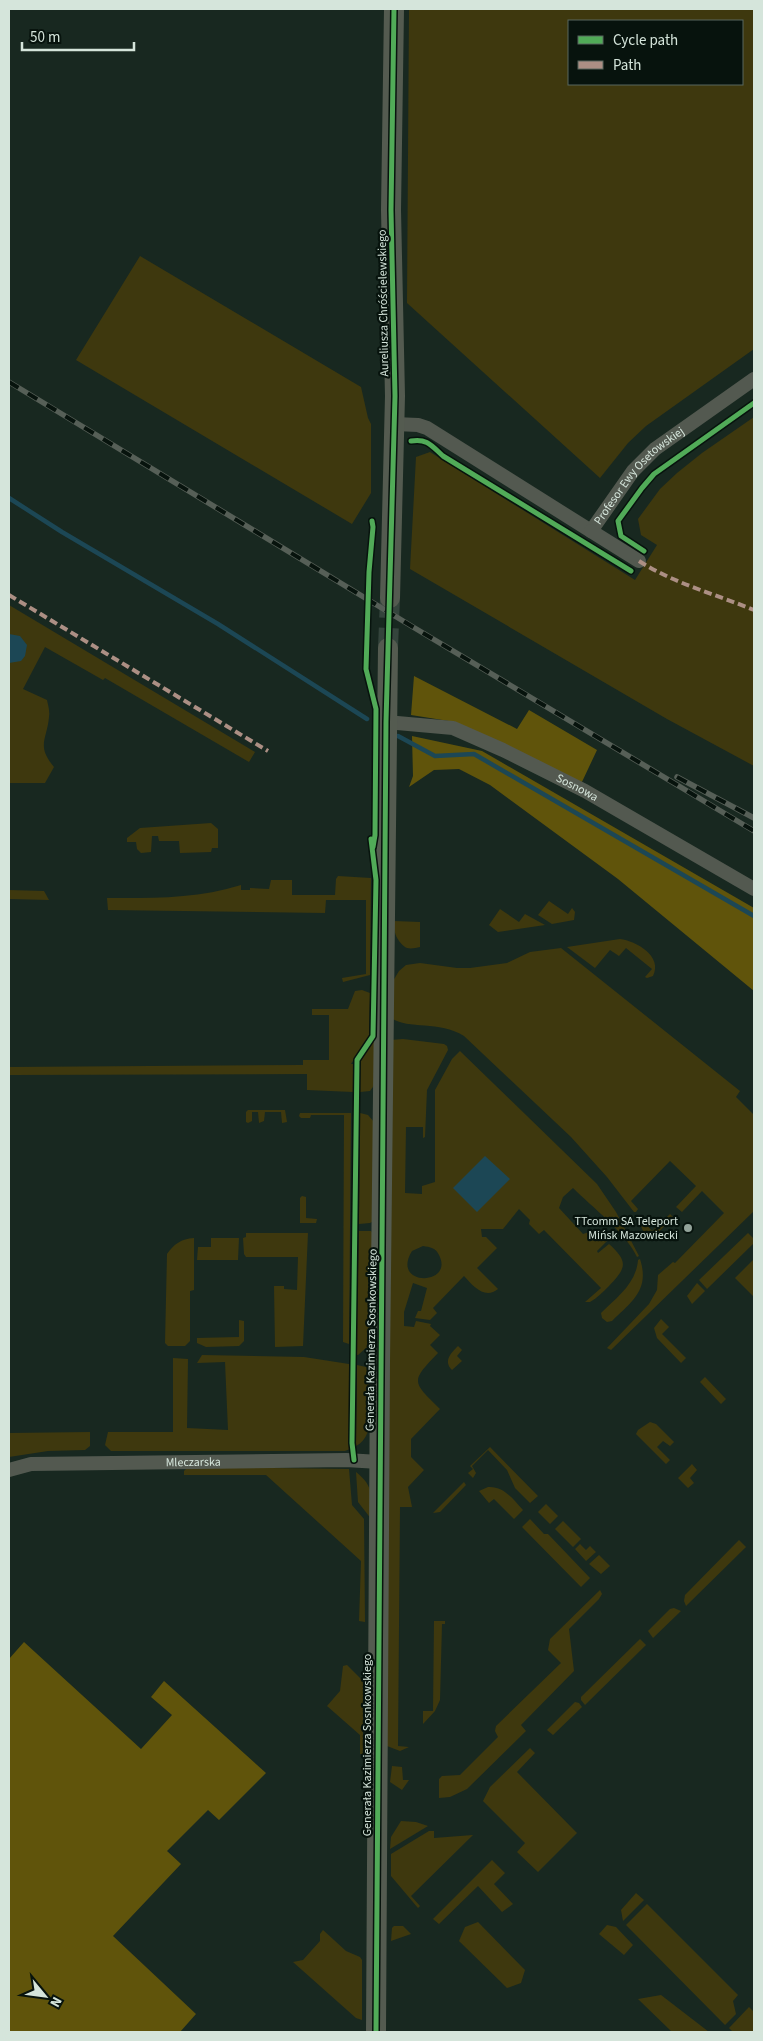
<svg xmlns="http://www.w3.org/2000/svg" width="763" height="2041" font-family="'Source Sans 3',sans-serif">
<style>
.green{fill:#3e380e;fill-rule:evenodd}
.forest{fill:#60540b}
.water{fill:#1c4755}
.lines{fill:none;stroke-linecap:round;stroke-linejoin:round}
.stream{stroke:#1c4755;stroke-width:4.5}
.secondary-tunnel{stroke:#34443c;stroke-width:20;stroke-dasharray:20 10;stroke-linecap:butt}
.street{stroke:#535950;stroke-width:14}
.secondary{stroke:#545b50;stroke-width:20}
.rail-casing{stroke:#565f57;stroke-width:5.5}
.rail{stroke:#07130d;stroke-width:4;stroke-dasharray:11;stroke-linecap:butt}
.quiet{stroke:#ac8f84;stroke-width:4;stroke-dasharray:8 4;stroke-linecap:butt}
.cycleway-casing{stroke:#07130d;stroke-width:8}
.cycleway{stroke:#51ab58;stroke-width:5}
.poi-dot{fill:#93a39a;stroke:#07130d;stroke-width:2}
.labels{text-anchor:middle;stroke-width:4.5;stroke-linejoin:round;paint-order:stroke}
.street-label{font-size:12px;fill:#d5e5db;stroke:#07130d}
.poi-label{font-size:12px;fill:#d5e5db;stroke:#07130d;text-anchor:end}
</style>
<rect width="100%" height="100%" fill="#182820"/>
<g class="green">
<path d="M409,9H754V349L646,426L628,443L600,478L407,303ZM742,21V84H569V21Z"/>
<path d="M140,256L361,387L368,418L371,424V493L352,524L76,360Z"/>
<path d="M754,417V766L667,719L410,569L416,457L430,452L635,580L657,545L641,535L638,519L660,489L677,473L702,453Z"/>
<path d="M9,605L255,752L249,762L105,678L103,680L45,647L23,689L47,700C48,705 50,711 49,717C47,740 36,745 54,767L45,783H9Z"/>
<path d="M211,823L218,829V848H212L211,852L180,853L179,841H159L158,836H152L151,852L141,853L137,849L136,842H127V838L140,828Z"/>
<path d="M338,876L371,878L370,975L343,982L342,978L366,974V900H326L325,913L108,910L107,898C153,898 197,899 241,885V890H250V888L269,889L271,880H292V895H335L336,879Z"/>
<path d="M9,890L44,891L49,900L9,899Z"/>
<path d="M549,901L568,914L572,908L575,912L574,920L552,924L538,915Z"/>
<path d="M500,909L519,922L525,914L545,925L498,932L489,925Z"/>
<path d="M394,921L420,922V947C416,948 411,949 407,948C398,944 392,930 394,921Z"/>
<path d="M620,939C636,941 663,956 653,976L647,978L645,977L652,969L626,948L619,956L610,950L595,968L567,947Z"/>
<path d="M561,948L740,1091L736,1097L754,1115V1211L611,1350L607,1348L649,1304L657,1290L658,1275L673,1262L675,1263L724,1213L702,1191L682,1212L676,1207L696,1186L670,1161L631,1201L638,1209L636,1212H634L607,1177L571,1137L464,1036C439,1020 409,1030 391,1018L393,981L399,971L406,965L420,963L457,968H470L507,963L530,952Z"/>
<path d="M362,990L370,993L369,1036L351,1064H353V1092L307,1090V1074L9,1075V1067L303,1065V1060H329V1015H312V1009H348L355,991Z"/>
<path d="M376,1037L375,1084L370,1091L360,1092V1061Z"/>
<path d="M403,1039L444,1044L447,1046L448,1050L427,1090L425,1137L423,1138V1127H406L405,1193L422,1194V1186L435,1182V1090L452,1059L460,1051L597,1184L616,1212L639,1256L637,1257C627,1234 591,1206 573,1188L563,1197L559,1208L583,1234L595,1230L607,1241L597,1251L598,1253L609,1244C629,1262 626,1268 609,1286C603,1292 597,1298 590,1302H585L601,1288L544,1230L539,1234L529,1224L530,1220L519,1209L503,1229H481L482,1237H486L497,1248L477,1268L498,1289C485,1300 473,1286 464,1276L433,1308L437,1313L430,1320L415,1318L418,1311H421L427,1288L413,1283L404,1312V1326L414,1327L416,1321L431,1324L430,1326L440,1335L430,1345L438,1353C410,1382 412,1381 440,1409L411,1439V1457L424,1470L408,1487L412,1507H400L398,1746L409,1747L400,1751L387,1746L391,1040ZM423,1246C430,1247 436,1248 439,1255C455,1286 390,1287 412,1251Z"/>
<path d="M248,1110H285L287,1122L282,1123L281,1112H265L264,1121L259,1123L258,1112H252V1121L248,1123L246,1122V1112Z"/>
<path d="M300,1113H351L349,1344L343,1342L344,1115H311L310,1118H301L299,1116Z"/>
<path d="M360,1113L368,1115L374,1122L375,1220L370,1223L359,1224Z"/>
<path d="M302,1196L306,1197V1218L317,1219L316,1223H300V1198Z"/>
<path d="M670,1214L673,1217L651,1240L647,1241L641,1226L646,1224L652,1231Z"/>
<path d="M359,1231H371L374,1235V1347L366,1348L358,1355H356Z"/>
<path d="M246,1233H308L303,1346L275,1347L274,1286H284V1289L297,1290L298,1257H246L244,1254L243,1238L246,1237Z"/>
<path d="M748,1233L754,1239V1243L707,1289L699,1280Z"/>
<path d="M194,1238V1290L190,1291V1341L185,1346H168L165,1343L167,1254C174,1244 181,1239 194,1238Z"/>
<path d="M211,1238H239L238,1260H197L198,1247H211Z"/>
<path d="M640,1259C650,1290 632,1301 612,1321L607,1322L602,1318L601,1313C617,1297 636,1284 638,1260Z"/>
<path d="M754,1259V1297L735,1278Z"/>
<path d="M697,1283L705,1291L692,1304L687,1296Z"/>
<path d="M661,1319L669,1327L662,1334L686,1358L681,1363L657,1338L654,1328Z"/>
<path d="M239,1320L244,1321V1341L239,1346L206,1347L197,1343V1338L239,1337Z"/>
<path d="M458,1346L462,1350L457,1356L462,1361L452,1370C443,1361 451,1353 458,1346Z"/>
<path d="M202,1355L304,1357L349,1364L350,1449L345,1451H111L105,1445L108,1432H173V1358L188,1359L187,1428L228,1430L225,1362L197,1363Z"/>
<path d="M357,1365L366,1367L373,1372C372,1392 377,1436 356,1446Z"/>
<path d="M705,1377L726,1399L721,1404L700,1382Z"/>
<path d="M650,1422L656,1424L674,1442L670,1446L663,1441L657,1447L670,1460L666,1464L636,1434L638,1430Z"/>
<path d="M90,1432V1446L85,1450L48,1451L9,1457V1433Z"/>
<path d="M490,1447L538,1496L530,1503L515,1488L507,1470L488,1450L472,1466L476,1473L473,1478L468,1473L473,1469L470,1466Z"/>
<path d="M692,1464L697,1470L690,1478L694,1483L688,1488L678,1478Z"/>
<path d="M188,1467L349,1469L352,1505L364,1519L365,1622L359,1621L361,1561L266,1475H184V1471Z"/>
<path d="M356,1472C375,1487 371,1497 372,1520L358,1502Z"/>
<path d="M464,1482L466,1485L440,1512L433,1513Z"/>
<path d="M488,1487C504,1486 513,1499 523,1510L514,1519L494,1499L489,1503L479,1491Z"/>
<path d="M546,1504L558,1516L550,1524L538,1512Z"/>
<path d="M530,1519L544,1534H548L590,1578L581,1587L522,1527Z"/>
<path d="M563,1521L581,1539L573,1547L555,1529Z"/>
<path d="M739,1540L746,1547L686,1606L684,1601L685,1595Z"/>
<path d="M580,1544L586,1550L590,1546L596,1552L586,1561L575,1549Z"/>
<path d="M599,1555L610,1566L601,1574L589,1564Z"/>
<path d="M600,1590L602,1594L599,1599L569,1629L574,1671L521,1725L526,1731L467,1789L450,1797L439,1798V1779L442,1776L460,1775L498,1737L495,1731L496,1726L561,1663L548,1650L550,1639Z"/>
<path d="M674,1608L681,1611L653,1638L648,1631L670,1609Z"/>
<path d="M434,1621H445V1624H442L440,1700L435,1711L423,1724V1711H433Z"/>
<path d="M640,1639L646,1645L585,1705L581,1700V1697Z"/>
<path d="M347,1665L363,1681V1754H360V1735L327,1706L340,1691L343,1666Z"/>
<path d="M575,1702L579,1703L582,1707L553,1735L547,1730Z"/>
<path d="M530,1748L535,1753L517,1772L577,1833L538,1872L517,1852L525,1843L483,1801L490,1787Z"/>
<path d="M392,1766L402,1767L403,1780H409L402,1790L390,1782Z"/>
<path d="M401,1821L416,1822L428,1826L390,1849L391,1837Z"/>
<path d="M429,1831H434V1838L473,1835L411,1896L420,1906L418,1908L391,1876V1854Z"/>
<path d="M492,1860L505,1873L494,1884L513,1904L502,1912L478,1886L439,1924L433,1919Z"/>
<path d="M636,1893L644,1900L623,1921L621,1910Z"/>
<path d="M647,1904L738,1995L733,2001L736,2014L725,2025L626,1925Z"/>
<path d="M478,1922L525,1970L521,1983L507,1988L459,1941L465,1927Z"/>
<path d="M607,1925L616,1927L633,1945L624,1955L599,1934Z"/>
<path d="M394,1926H403L411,1934L391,1941L392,1928Z"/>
<path d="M323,1930L346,1951L360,1957L362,1960V2020L356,2018L293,1962L303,1960L320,1941V1934Z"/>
<path d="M661,1995L709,2032H672L638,1999Z"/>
<path d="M749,2007L754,2012V2032H733L729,2028Z"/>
</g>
<g class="forest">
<path d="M414,676L517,729L529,710L597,750L581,784L455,722L411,715Z"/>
<path d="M412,736L482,751L754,908V991L618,879L490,785L459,769L434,770L409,787L413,776Z"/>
<path d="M24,1642L141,1749L172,1715L151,1697L164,1681L266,1773L219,1820L208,1810L167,1851L181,1864L113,1936L196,2014L180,2032H9V1659Z"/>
</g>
<g class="water">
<path d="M9,634L20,636L27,645L25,656L21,661L9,663Z"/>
<path d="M485,1156L510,1179L477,1212L453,1188Z"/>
</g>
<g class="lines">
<g class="stream">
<path d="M9,498L62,532L218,624L367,719"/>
<path d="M398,736L435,756L474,754L754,916"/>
</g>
<path class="secondary-tunnel" d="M388,648L390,598"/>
<g class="street">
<path id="s1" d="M395,424L418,425L427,428L591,531L633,471L655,449L754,379"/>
<path d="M591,531L639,561"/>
<path id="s2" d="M386,722L453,728L503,750L585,791L754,889"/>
<path id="s3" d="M9,1470L31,1464L346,1460L379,1462"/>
</g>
<g class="secondary">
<path d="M390,598L395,396L391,210L394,9"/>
<path d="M376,2032L380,1363L388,648"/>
</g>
<g class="rail-casing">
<g id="rail">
<path d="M9,382L413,627L754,831"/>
<path d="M677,777L754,818"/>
</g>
</g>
<use href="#rail" class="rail"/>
<g class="quiet">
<path d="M639,561C675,584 715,594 754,610"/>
<path d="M9,595L268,751"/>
</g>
<g class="cycleway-casing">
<g id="cycleway">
<path d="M411,441C427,438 432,446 443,456L631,571"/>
<path d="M372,521L373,527L369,572L366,669L376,709L375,835L373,847"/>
<path d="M644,551L621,536L618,521L642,488L654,474L754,403"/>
<path d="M354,1460L352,1443L357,1060L373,1036L376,880L371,839"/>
<path d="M376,2032L386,722L395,396L391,210L394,9"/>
</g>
</g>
<use href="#cycleway" class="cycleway"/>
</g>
<circle class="poi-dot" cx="688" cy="1228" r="5"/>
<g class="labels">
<g class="street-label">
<text transform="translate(383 303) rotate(-91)" y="4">Aureliusza Chróścielewskiego</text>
<text dy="4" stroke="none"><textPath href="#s1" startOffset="300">Profesor Ewy Osetowskiej</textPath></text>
<text dy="4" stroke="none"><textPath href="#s2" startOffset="205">Sosnowa</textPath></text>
<text transform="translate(371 1340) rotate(-89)" y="4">Generała Kazimierza Sosnkowskiego</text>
<text dy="4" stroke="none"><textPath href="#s3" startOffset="185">Mleczarska</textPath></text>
<text transform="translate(367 1745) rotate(-90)" y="4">Generała Kazimierza Sosnkowskiego</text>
</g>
<g class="poi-label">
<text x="678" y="1225">TTcomm SA Teleport<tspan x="678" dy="14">Mińsk Mazowiecki</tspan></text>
</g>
</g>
<rect width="763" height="2041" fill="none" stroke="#d5e5db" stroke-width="20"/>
<rect x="568" y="20" width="175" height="65" fill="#07130d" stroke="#59675f"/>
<rect x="578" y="36" width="25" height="8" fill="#51ab58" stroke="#59675f"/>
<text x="613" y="45" font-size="15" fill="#d5e5db">Cycle path</text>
<rect x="578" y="61" width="25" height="8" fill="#ac8f84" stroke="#59675f"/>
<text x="613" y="70" font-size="15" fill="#d5e5db">Path</text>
<g transform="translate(45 1996) rotate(119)" stroke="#07130d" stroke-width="4" paint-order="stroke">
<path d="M0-4L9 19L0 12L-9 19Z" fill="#d5e5db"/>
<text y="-8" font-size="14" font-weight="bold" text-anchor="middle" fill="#d5e5db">N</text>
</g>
<path d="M22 42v8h112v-8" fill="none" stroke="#d5e5db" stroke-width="2.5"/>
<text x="30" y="42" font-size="15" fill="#d5e5db" stroke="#07130d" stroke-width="4" paint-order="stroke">50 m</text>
</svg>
